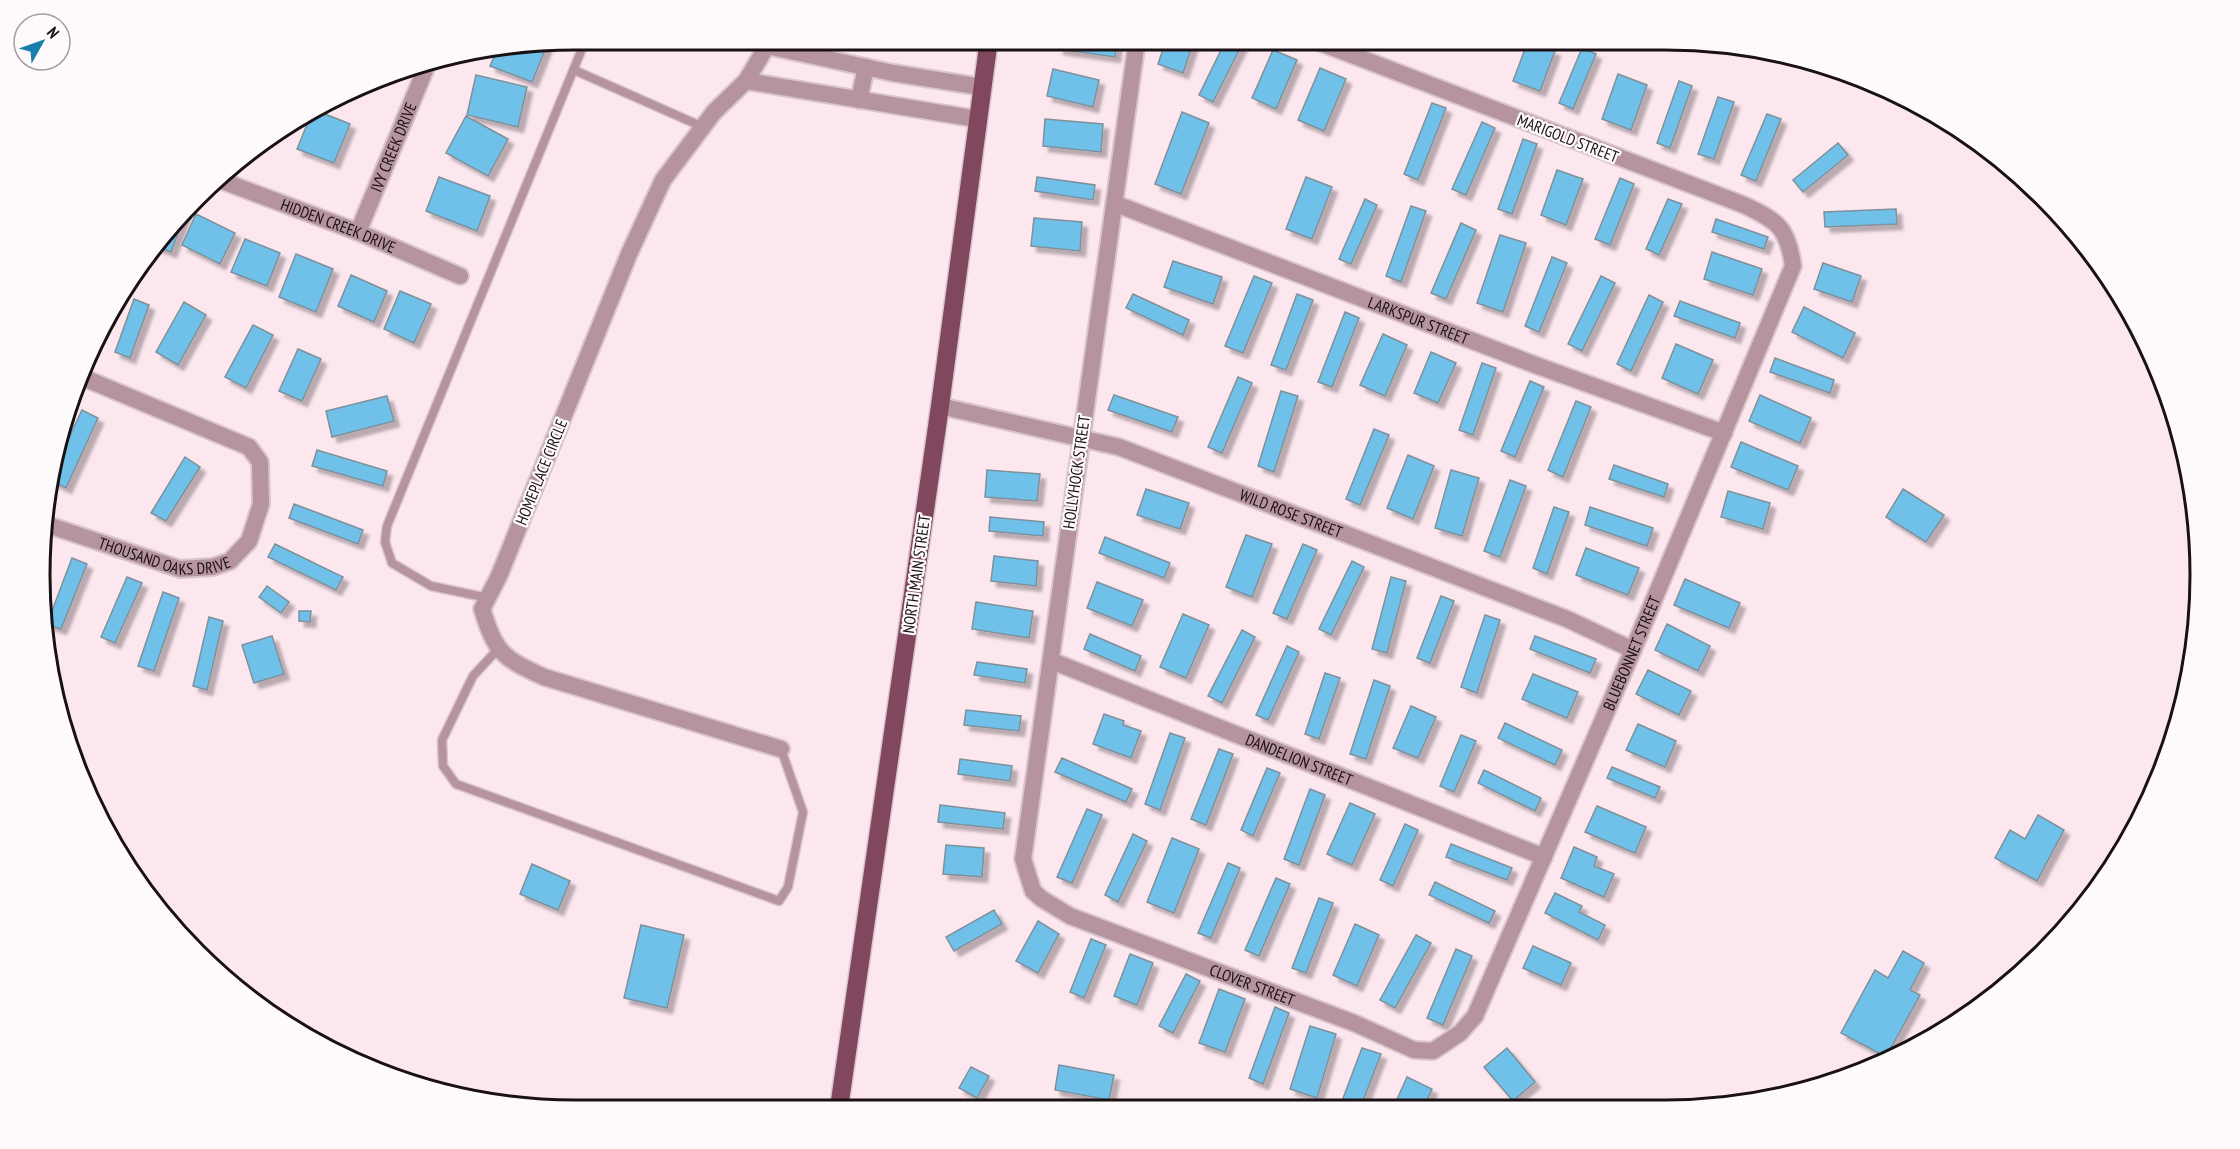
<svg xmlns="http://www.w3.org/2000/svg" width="2240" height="1149" font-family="'PT Sans Narrow',sans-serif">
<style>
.building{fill:#70c1e9;stroke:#7e909b;stroke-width:1.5;filter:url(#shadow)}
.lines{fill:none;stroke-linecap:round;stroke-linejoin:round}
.lane-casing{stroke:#d9c5cc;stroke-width:11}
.street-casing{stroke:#d9c5cc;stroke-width:20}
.primary-casing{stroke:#d9c5cc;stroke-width:21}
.lane{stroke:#b5939f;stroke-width:8}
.street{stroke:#b5939f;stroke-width:16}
.primary{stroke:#80475f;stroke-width:18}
.labels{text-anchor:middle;stroke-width:4.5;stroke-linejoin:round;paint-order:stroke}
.street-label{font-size:16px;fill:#191114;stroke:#fefafb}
.rim{fill:none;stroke:#191114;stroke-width:3}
</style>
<defs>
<filter id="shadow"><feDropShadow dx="5.5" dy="5.5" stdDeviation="1.5" flood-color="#0004"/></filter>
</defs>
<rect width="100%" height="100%" fill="#fde7ef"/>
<g class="building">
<path d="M1059,39L1117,40L1115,57L1058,49Z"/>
<path d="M1166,40H1194L1183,73L1158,64Z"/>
<path d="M1226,40H1244L1213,102L1199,95Z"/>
<path d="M1528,41L1555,51L1540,91L1513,81Z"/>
<path d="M544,44L547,45L532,82L490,66L496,52Z"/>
<path d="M1582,48L1596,54L1573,109L1559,103Z"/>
<path d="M1273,50L1297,60L1276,109L1252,98Z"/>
<path d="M1320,68L1346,79L1324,131L1298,120Z"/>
<path d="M1053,69L1099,80L1093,107L1047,96Z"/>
<path d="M1618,74L1647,85L1631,130L1602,119Z"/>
<path d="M476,75L527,87L518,127L467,115Z"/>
<path d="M1679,81L1692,86L1670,148L1657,143Z"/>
<path d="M1718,97L1734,102L1714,159L1698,154Z"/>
<path d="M1432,103L1446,108L1418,180L1404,174Z"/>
<path d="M320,112L350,124L334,163L297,149L310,117Z"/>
<path d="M1182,112L1209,123L1181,194L1155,184Z"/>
<path d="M1767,114L1781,119L1756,181L1741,175Z"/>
<path d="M466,116L508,139L488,176L446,153Z"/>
<path d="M1045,119L1103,124L1101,152L1043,146Z"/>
<path d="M1482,122L1495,128L1466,195L1452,189Z"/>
<path d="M1523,139L1537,144L1512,214L1498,209Z"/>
<path d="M1838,143L1848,155L1803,192L1793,180Z"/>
<path d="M1557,170L1583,179L1566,225L1541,215Z"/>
<path d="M439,177L490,196L477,231L426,211Z"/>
<path d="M1037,177L1095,185L1093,200L1035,191Z"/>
<path d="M1306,177L1332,187L1312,239L1286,229Z"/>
<path d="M1620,178L1634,184L1610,245L1595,239Z"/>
<path d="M1365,199L1377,205L1351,264L1339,259Z"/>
<path d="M1668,199L1682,204L1659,255L1646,249Z"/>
<path d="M1411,206L1426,211L1401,282L1386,276Z"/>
<path d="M1896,209L1897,224L1825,227L1824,212Z"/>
<path d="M184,211H186L171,252L154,246L172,222Z"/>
<path d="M196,214L235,233L220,264L182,245Z"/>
<path d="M1034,218L1082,222L1080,251L1031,246Z"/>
<path d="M1716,219L1768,237L1764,249L1712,232Z"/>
<path d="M1461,223L1476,230L1446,299L1431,293Z"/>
<path d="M1500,235L1526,243L1503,312L1477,303Z"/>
<path d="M245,239L280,253L267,286L231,272Z"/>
<path d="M1712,252L1762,269L1753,295L1704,279Z"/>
<path d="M296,254L333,269L316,312L279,297Z"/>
<path d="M1552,257L1567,263L1539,332L1525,326Z"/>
<path d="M1173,261L1222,277L1213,304L1164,287Z"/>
<path d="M1823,263L1861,276L1852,302L1814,289Z"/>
<path d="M351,275L387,291L374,322L338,306Z"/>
<path d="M1254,276L1272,283L1243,353L1225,346Z"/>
<path d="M1601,276L1615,283L1582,351L1568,344Z"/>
<path d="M400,291L431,304L414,343L384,329Z"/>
<path d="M1133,294L1189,320L1183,335L1126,308Z"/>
<path d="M1297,294L1313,300L1286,370L1271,365Z"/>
<path d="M1649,295L1663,302L1631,371L1617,364Z"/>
<path d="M134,299L149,305L130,358L115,352Z"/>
<path d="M1680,301L1740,323L1735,338L1674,316Z"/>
<path d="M184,302L206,315L178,365L156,352Z"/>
<path d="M1804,307L1855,333L1843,358L1792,332Z"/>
<path d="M1345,312L1359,318L1332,387L1318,382Z"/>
<path d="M253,325L273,335L246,388L225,377Z"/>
<path d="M1383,334L1407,345L1385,396L1360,385Z"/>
<path d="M1676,344L1713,360L1698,394L1662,378Z"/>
<path d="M298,349L321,359L302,401L279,391Z"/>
<path d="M1431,352L1456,363L1438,403L1414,393Z"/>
<path d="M1775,358L1834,380L1830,393L1770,372Z"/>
<path d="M1482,363L1496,368L1473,435L1459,430Z"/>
<path d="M1238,377L1252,383L1222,453L1208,447Z"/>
<path d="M1530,381L1544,387L1515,457L1501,451Z"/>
<path d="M1281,391L1298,396L1274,472L1258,466Z"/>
<path d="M1114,395L1178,417L1172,432L1108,410Z"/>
<path d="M1760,395L1811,418L1800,443L1749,421Z"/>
<path d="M387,396L394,421L332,437L326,411Z"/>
<path d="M1576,401L1591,407L1563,477L1548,470Z"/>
<path d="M82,410L98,418L66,488L49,480Z"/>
<path d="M1374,429L1389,435L1360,505L1346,499Z"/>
<path d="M1741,442L1798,466L1788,490L1731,467Z"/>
<path d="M317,450L387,471L383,486L312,466Z"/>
<path d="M1408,455L1434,466L1413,519L1387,508Z"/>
<path d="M185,457L200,467L166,521L151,513Z"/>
<path d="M1614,465L1668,484L1664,497L1609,479Z"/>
<path d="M987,470L1040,474L1037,501L985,497Z"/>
<path d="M1451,470L1479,478L1462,536L1435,528Z"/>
<path d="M1510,480L1526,486L1500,557L1484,551Z"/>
<path d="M1146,489L1189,503L1180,529L1137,515Z"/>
<path d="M1903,489L1944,515L1926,542L1886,517Z"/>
<path d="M1728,491L1770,503L1763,529L1721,517Z"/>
<path d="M294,504L363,530L358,544L289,518Z"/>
<path d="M1554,507L1569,512L1547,574L1533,568Z"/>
<path d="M1590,507L1653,528L1647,546L1585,525Z"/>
<path d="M990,517L1044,522L1043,536L989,531Z"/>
<path d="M1246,535L1272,544L1252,597L1226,587Z"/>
<path d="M1105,537L1170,563L1164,578L1099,553Z"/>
<path d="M275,544L343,577L336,590L268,557Z"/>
<path d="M1303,544L1317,550L1287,619L1273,613Z"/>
<path d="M1586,548L1639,568L1628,595L1576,575Z"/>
<path d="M994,556L1038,561L1036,586L991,581Z"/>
<path d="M72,558L87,564L61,629L47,624Z"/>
<path d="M1352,561L1364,567L1331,635L1319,629Z"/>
<path d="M127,577L142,583L115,643L101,637Z"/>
<path d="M1391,577L1406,581L1387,653L1372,649Z"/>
<path d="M1685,579L1740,603L1729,628L1674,605Z"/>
<path d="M1097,582L1143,600L1132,626L1087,608Z"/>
<path d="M267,586L289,602L281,613L259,597Z"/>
<path d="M163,592L179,598L154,671L138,666Z"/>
<path d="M1441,596L1454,601L1430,663L1417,658Z"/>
<path d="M976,602L1033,611L1029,638L972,629Z"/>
<path d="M299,611H311L310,622L299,621Z"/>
<path d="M1183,614L1209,625L1186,678L1160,667Z"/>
<path d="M1485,615L1500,620L1477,693L1461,687Z"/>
<path d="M209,617L223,621L207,690L193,686Z"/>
<path d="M1667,624L1710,646L1698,671L1655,650Z"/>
<path d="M1242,630L1255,637L1222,703L1208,696Z"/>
<path d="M1090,634L1141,656L1135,671L1084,649Z"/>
<path d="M272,636L284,674L254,683L242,645Z"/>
<path d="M1535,636L1596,659L1590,673L1530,649Z"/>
<path d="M1287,646L1299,652L1268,720L1256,715Z"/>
<path d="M977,662L1027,669L1025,683L974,675Z"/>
<path d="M1648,670L1691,691L1679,715L1636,694Z"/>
<path d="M1325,673L1340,678L1319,739L1305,734Z"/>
<path d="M1533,674L1578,692L1567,718L1522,699Z"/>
<path d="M1374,680L1390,686L1366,759L1350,754Z"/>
<path d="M1411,706L1436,717L1418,758L1393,748Z"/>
<path d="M966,710L1021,716L1019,731L964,725Z"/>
<path d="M1104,714L1124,721L1123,725L1141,731L1131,758L1093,744Z"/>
<path d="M1505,723L1562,750L1555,765L1498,738Z"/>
<path d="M1638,724L1676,741L1665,767L1626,750Z"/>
<path d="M1170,733L1185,738L1160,810L1145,804Z"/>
<path d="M1461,735L1476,741L1454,792L1440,786Z"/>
<path d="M1219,749L1233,754L1206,825L1191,819Z"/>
<path d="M1062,758L1132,789L1126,802L1055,772Z"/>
<path d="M960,759L1012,766L1010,781L958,774Z"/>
<path d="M1612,767L1660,787L1655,798L1607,778Z"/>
<path d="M1267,768L1280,773L1253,836L1241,830Z"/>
<path d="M1484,770L1541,798L1535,811L1478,783Z"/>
<path d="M1310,789L1325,795L1299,865L1284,859Z"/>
<path d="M1350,803L1375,814L1352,865L1327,854Z"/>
<path d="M940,805L1005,813L1003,829L938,822Z"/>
<path d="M1597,806L1646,827L1635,853L1585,832Z"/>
<path d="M1087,809L1102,815L1072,883L1057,877Z"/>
<path d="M2038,815L2064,830L2037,881L1995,858L2010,830L2025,839Z"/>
<path d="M1405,824L1418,830L1393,886L1380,880Z"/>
<path d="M1133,834L1147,841L1118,902L1105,895Z"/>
<path d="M1172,838L1199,849L1174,913L1147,902Z"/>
<path d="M1451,844L1512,868L1507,880L1446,857Z"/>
<path d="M946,845L984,848L982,877L943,874Z"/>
<path d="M1574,847L1597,857L1594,866L1614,874L1604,897L1561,878Z"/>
<path d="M1228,863L1240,868L1211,938L1198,933Z"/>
<path d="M532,864L570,881L558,910L520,894Z"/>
<path d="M1276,878L1290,884L1259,956L1245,950Z"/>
<path d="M1435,882L1495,911L1489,923L1429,895Z"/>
<path d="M1555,893L1582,906L1579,912L1605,925L1598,940L1545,913Z"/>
<path d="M1319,898L1333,903L1306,973L1292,968Z"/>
<path d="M994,910L1002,924L954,951L946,937Z"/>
<path d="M1038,921L1059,934L1038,973L1016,961Z"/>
<path d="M1355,924L1379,935L1357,986L1333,975Z"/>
<path d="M641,925L684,935L667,1008L624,998Z"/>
<path d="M1416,935L1431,943L1395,1008L1380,1000Z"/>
<path d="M1091,939L1106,945L1084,998L1070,992Z"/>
<path d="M1533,946L1571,963L1561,985L1523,968Z"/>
<path d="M1456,949L1472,956L1443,1025L1427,1018Z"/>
<path d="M1903,951L1924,963L1910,990L1920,995L1886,1057L1841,1033L1875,970L1888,978Z"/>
<path d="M1130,954L1153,963L1137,1005L1114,996Z"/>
<path d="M1186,974L1200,981L1173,1033L1159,1026Z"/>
<path d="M1219,989L1245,999L1225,1052L1199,1043Z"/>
<path d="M1275,1007L1289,1013L1263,1084L1249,1078Z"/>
<path d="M1310,1026L1336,1034L1317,1098L1290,1089Z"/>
<path d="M1362,1048L1381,1054L1361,1106H1356L1342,1101Z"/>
<path d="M1507,1048L1535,1082L1513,1101L1484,1067Z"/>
<path d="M1059,1065L1114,1075L1109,1100L1055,1090Z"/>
<path d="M971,1067L989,1076L977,1098L959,1088Z"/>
<path d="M1407,1077L1432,1089L1424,1106H1394Z"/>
</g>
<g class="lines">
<g class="lane-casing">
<g id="lane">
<path d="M574,70L703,127"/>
<path d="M488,598L431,586L392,563L385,542L387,526L586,39"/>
<path d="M499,648L473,676L442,740L443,766L456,784L779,901L788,887L803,812L781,749"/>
</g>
</g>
<g class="street-casing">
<g id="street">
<path d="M768,39L767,46L746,81L714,112L663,180L629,254L499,576L482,609C496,654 503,658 544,677L781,749"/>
<path id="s1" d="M1137,40L1023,859L1033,891L1042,899L1070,916L1354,1023L1414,1050L1433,1051L1460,1033L1475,1016L1633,650L1793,266C1788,228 1778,221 1744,205L1313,40"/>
<path d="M767,46L893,73L982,87"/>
<path d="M746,81L977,119"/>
<path d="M859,100L866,67"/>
<path id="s2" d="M217,179L358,232L460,276"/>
<path id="s3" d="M1116,204L1538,366L1724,433"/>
<path id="s4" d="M358,232L428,63"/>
<path id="s5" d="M940,406L1119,447L1567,619L1633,650"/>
<path id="s6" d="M48,525L180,569L213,567L230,561L249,541L261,504L260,462L249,447L84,378"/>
<path id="s7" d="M1052,661L1544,857"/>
</g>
</g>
<g class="primary-casing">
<path id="primary" d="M839,1108L940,406L989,39"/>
</g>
<use href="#lane" class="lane"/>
<use href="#street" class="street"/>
<use href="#primary" class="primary"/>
</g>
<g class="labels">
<g class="street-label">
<text transform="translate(1568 138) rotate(21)" y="6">MARIGOLD STREET</text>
<text dy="6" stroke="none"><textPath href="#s4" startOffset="92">IVY CREEK DRIVE</textPath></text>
<text dy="6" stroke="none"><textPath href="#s2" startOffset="130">HIDDEN CREEK DRIVE</textPath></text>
<text dy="6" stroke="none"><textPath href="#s3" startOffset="324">LARKSPUR STREET</textPath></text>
<text transform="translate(541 472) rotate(-68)" y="6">HOMEPLACE CIRCLE</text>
<text transform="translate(1076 472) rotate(-82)" y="6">HOLLYHOCK STREET</text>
<text dy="6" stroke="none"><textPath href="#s5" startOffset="368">WILD ROSE STREET</textPath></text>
<text dy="6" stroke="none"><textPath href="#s6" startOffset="122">THOUSAND OAKS DRIVE</textPath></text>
<text transform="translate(916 574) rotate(-82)" y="6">NORTH MAIN STREET</text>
<text dy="6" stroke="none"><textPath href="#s1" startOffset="1744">BLUEBONNET STREET</textPath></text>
<text dy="6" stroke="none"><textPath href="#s7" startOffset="266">DANDELION STREET</textPath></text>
<text dy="6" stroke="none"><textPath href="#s1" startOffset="1100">CLOVER STREET</textPath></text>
</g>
</g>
<path d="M0 0H2240V1149H0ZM575 50H1665A525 525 0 0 1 2190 575V575A525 525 0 0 1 1665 1100H575A525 525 0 0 1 50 575V575A525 525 0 0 1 575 50Z" fill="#fefafb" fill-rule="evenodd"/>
<path class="rim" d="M575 50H1665A525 525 0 0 1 2190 575V575A525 525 0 0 1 1665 1100H575A525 525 0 0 1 50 575V575A525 525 0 0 1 575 50Z"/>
<g transform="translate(42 42) rotate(50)"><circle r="28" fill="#fefafb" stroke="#a29d9f" stroke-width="1.5"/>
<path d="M0-4.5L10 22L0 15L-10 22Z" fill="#1980aa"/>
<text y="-9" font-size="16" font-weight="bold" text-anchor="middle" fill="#191114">N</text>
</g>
</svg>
